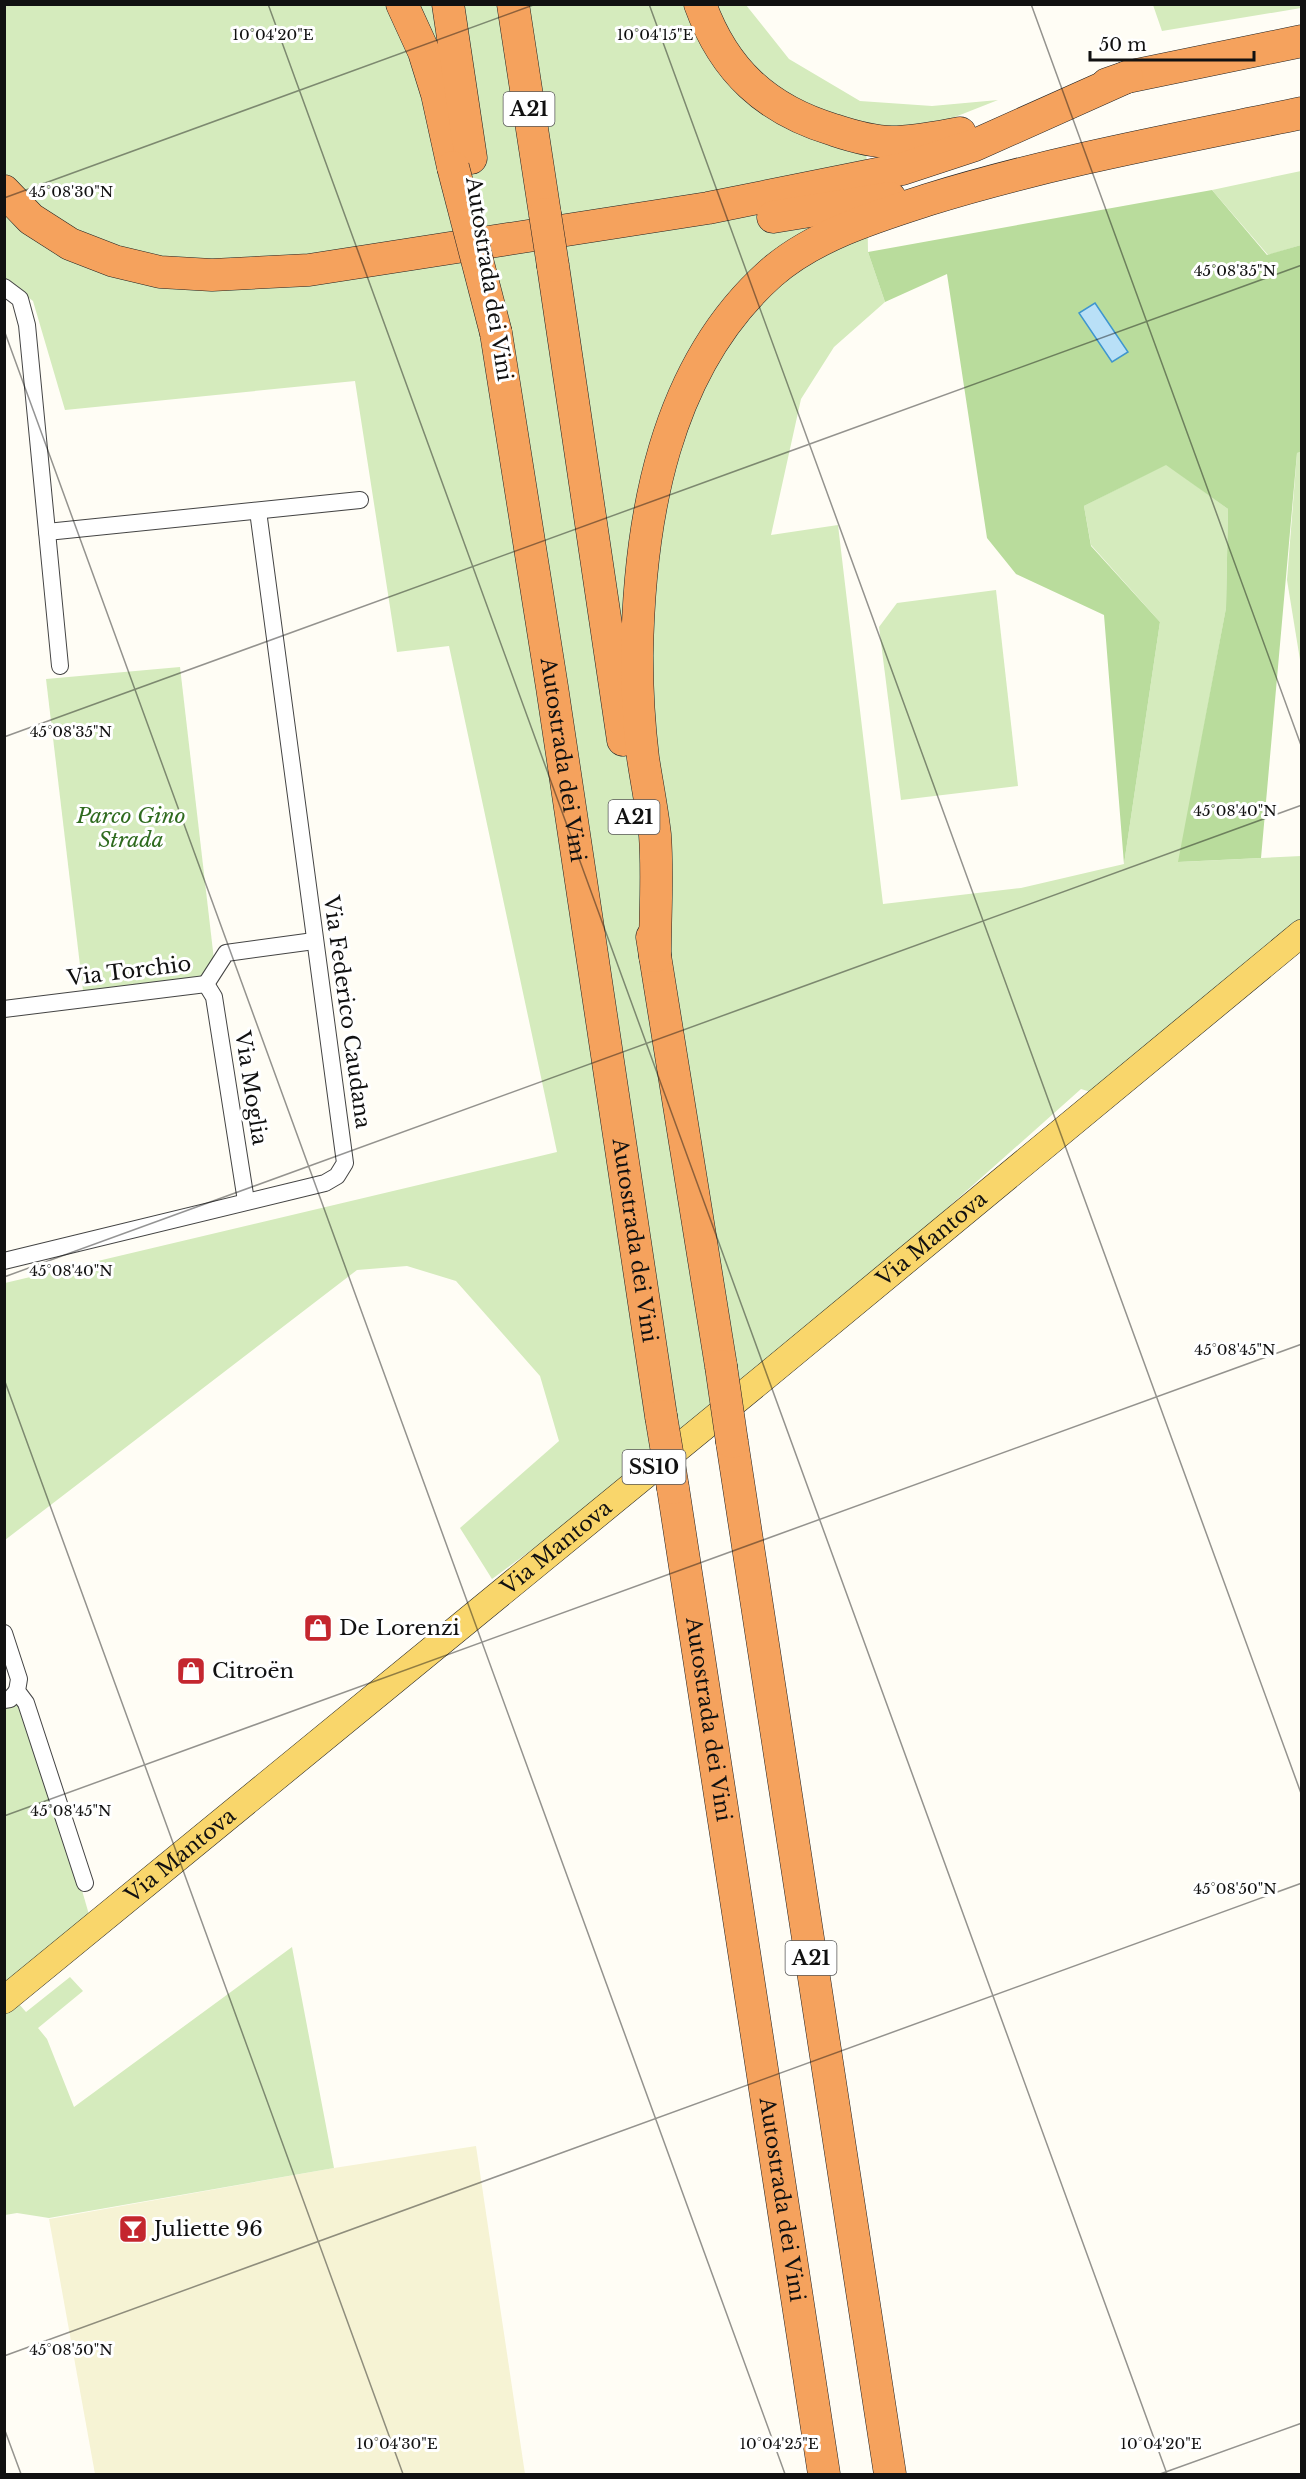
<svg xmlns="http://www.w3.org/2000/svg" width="1306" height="2479" font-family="'Libre Baskerville',serif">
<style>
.farmland{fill:#f6f3d4}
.green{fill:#d5ebbd}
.forest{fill:#b9dc9c}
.water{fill:#b9e0f7;stroke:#3f96cf;stroke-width:1.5}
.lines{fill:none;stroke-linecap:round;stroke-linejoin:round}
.street-casing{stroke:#444;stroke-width:18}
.primary-casing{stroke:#222;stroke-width:28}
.highway-casing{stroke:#222;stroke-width:33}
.street{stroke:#fff;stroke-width:16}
.primary{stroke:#f9d66b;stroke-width:27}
.highway{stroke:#f5a25d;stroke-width:32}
.highway-bridge-casing{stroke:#222;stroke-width:33;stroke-linecap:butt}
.highway-bridge{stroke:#f5a25d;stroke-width:32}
.ticks{fill:none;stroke:#111;stroke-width:1.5;stroke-opacity:0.45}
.labels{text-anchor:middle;stroke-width:6;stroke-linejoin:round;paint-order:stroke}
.shield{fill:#fff;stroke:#585858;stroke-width:1.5}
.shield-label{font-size:20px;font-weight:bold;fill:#111}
.street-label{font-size:21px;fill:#111;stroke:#fff}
.park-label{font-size:21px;font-style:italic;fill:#2f6b1f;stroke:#fff}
.poi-label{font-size:21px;fill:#111;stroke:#fff;text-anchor:start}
.ticks-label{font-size:15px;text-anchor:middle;fill:#111;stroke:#fff;stroke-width:6;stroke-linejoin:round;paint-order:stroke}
</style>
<rect width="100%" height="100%" fill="#fffdf5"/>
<path class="farmland" d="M476,2146L525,2474H95L49,2219L334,2168Z"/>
<g class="green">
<path d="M1301,4V8L1162,31L1153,5Z"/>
<path d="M5,5H746L789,59L860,101L932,106L998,100L922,130L866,126L868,252L885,302L834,347L801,399L771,535L838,525L883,904L1021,888L1124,864L1160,622L1091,545L1084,506L1166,464L1228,509L1226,608L1179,862L1301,856V949L1113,1099L1081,1089L798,1341L632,1476L492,1579L460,1528L559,1441L540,1376L456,1281L407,1266L357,1270L5,1540V1283L557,1152L449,646L397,652L355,381L65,410L33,301L5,279Z"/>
<path d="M1301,171V245L1268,255L1212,190Z"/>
<path d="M1301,452V666L1287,580L1297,453Z"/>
<path d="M996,590L1018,786L901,800L879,627L897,603Z"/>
<path d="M180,667L216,977L84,999L46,679Z"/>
<path d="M23,1698L40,1745L90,1918L5,1984V1704Z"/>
<path d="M292,1947L334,2168L49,2218L17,2213L5,2215L4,1987L26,2012L70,1977L83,1991L38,2028L47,2039L74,2107Z"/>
</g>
<path class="forest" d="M1212,190L1267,255L1301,245V452L1297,453L1261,858L1178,862L1226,608L1228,509L1166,465L1084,506L1091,546L1160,622L1124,864L1104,615L1016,574L987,538L947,274L885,302L868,252Z"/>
<path class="water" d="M1095,303L1128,352L1112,362L1079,313Z"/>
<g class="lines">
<g class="street-casing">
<g id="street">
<path d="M4,287L20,299L27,325L60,666"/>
<path d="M47,532L360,500"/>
<path d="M206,984L214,997L246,1201"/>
<path d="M206,984L226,953L314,941"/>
<path d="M4,1009L206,984"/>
<path d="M4,1261L325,1183L337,1176L345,1163L258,511"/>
<path d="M4,1633L19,1679L17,1691L26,1703L85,1883"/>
<path d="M4,1700L10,1699L17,1691"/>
</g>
</g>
<g class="primary-casing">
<g id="primary">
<path id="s1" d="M4,2000L766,1376L1302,933"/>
</g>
</g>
<g class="highway-casing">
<g id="highway">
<path d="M402,4L424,52L437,94L453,167"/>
<path d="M448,4L471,158"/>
<path d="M513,4L545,214"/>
<path d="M700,4C724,71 767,110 834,130C852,136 873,142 892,142C915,142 938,137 960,133"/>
<path d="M1107,84L1127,77L1302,41"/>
<path d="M4,191L31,219L70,244L114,261L160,272L212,275L309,270L708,208L902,169L975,145L1127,77"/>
<path d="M773,217L890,198"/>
<path d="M553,266L623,740"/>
<path id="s2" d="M496,333L552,687L661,1416"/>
<path d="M652,937L721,1366"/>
<path d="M655,956C655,916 658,874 655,835C652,809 647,784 643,758C639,725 637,690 637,656C639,520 664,368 771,273C813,236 874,217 927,200C1049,162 1176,139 1302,113"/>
<path d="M732,1442L890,2474"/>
<path id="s3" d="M673,1488L824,2474"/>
</g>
</g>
<use href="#street" class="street"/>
<use href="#primary" class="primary"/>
<use href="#highway" class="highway"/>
<g class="highway-bridge-casing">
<g id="highway-bridge">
<path d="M453,167L496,333"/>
<path d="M545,214L553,266"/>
<path d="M721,1366L732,1442"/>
<path d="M661,1416L673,1488"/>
</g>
</g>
<use href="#highway-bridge" class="highway-bridge"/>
</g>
<path class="ticks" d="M268,4L1167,2474M649,4L1302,1796M1031,4L1302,748M4,198L536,4M4,330L785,2474M4,737L1302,265M4,1277L1302,805M4,1379L403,2474M4,1816L1302,1344M4,2356L1302,1883M4,2428L21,2474M1160,2474L1302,2423"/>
<defs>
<g id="shop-square" transform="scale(1.5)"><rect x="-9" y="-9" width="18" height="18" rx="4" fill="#c4262e" stroke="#fff"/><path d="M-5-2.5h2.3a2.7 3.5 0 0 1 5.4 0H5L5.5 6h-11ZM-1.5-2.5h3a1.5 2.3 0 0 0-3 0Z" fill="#fff"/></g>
<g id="bar-square" transform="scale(1.5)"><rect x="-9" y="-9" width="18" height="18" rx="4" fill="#c4262e" stroke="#fff"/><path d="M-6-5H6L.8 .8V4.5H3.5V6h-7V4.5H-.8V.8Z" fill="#fff"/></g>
</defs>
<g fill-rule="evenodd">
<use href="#shop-square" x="318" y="1628"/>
<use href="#shop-square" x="191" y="1671"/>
<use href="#bar-square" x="133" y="2229"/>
</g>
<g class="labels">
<g class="shield">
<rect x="503.5" y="92" width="51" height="34" rx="4.5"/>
<rect x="608.5" y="800" width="51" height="34" rx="4.5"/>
<rect x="622.5" y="1450" width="63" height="34" rx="4.5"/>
<rect x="785.5" y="1941" width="51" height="34" rx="4.5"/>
</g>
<g class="shield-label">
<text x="529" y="116">A21</text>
<text x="634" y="824">A21</text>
<text x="654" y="1474">SS10</text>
<text x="811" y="1965">A21</text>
</g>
<g class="street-label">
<text transform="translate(489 279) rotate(81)" y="7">Autostrada dei Vini</text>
<text dy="7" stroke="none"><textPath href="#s2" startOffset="432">Autostrada dei Vini</textPath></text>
<text transform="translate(129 971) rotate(-7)" y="7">Via Torchio</text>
<text transform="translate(347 1012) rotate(82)" y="7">Via Federico Caudana</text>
<text transform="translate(251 1088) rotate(81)" y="7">Via Moglia</text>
<text dy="7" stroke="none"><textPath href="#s1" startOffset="1200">Via Mantova</textPath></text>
<text dy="7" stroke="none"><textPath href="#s2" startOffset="918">Autostrada dei Vini</textPath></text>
<text dy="7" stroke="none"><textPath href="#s1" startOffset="714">Via Mantova</textPath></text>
<text dy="7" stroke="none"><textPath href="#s3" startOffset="234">Autostrada dei Vini</textPath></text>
<text dy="7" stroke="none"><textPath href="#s1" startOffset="228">Via Mantova</textPath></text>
<text dy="7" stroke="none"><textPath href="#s3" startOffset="720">Autostrada dei Vini</textPath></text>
</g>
<g class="park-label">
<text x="131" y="823">Parco Gino<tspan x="131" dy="24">Strada</tspan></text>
</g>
<g class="poi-label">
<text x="339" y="1635">De Lorenzi</text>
<text x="212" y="1678">Citroën</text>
<text x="154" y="2236">Juliette 96</text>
</g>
</g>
<g class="ticks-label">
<text x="273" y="40">10°04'20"E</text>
<text x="655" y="40">10°04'15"E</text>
<text x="71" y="197">45°08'30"N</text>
<text x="1235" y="276">45°08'35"N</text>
<text x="71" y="737">45°08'35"N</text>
<text x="1235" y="816">45°08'40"N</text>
<text x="71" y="1276">45°08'40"N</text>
<text x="1235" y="1355">45°08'45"N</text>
<text x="71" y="1816">45°08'45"N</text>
<text x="1235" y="1894">45°08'50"N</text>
<text x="71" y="2355">45°08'50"N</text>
<text x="397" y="2449">10°04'30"E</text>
<text x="779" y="2449">10°04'25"E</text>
<text x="1161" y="2449">10°04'20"E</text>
</g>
<rect width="1306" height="2479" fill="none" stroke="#111111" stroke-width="12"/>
<path d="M1090 51v9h164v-9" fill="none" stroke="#111111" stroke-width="3"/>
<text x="1099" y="51" font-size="18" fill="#111111" stroke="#ffffff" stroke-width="4.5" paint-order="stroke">50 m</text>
</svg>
